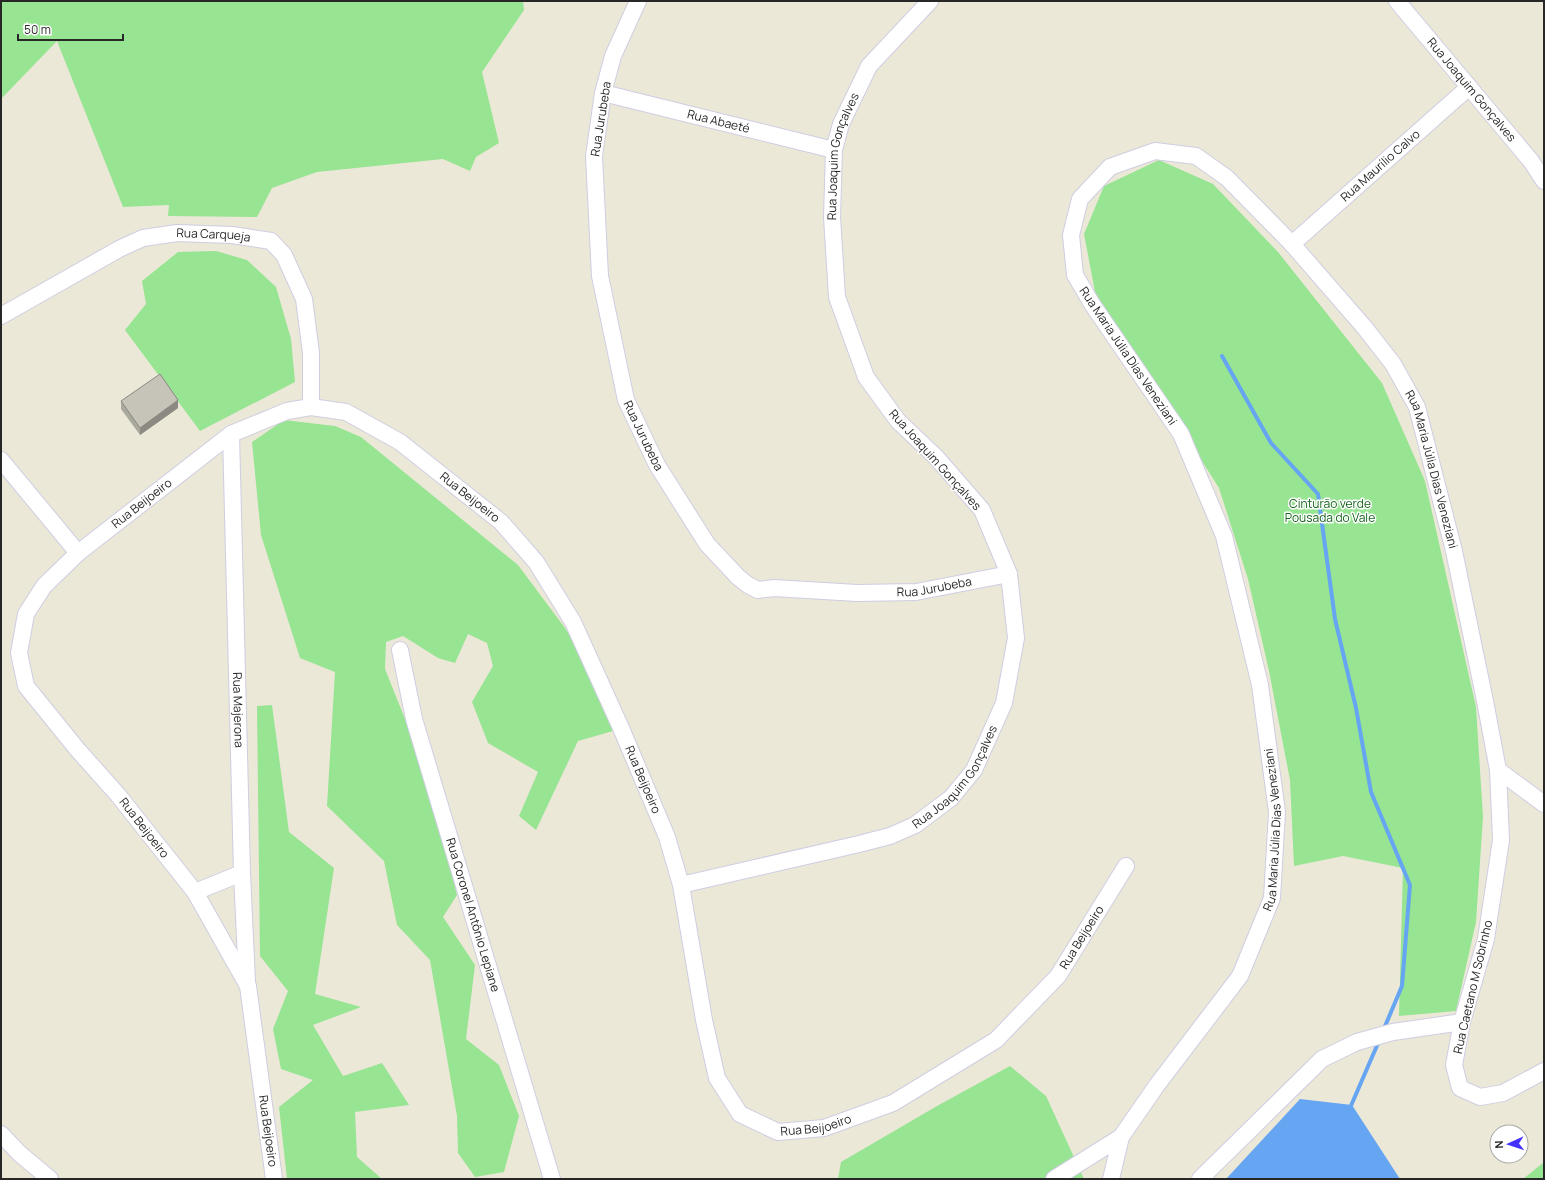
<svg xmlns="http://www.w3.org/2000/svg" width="1545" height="1180" font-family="Manrope,sans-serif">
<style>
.green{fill:#97e492}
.water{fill:#66a5f2}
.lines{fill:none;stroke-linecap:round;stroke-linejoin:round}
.stream{stroke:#66a5f2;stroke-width:4}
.minor-casing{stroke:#cfcde2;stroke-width:18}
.minor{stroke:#fff;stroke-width:16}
.wall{fill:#aaa99e}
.shaded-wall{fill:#8b8981}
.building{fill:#c6c4b8;stroke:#8b8981}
.labels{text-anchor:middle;stroke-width:3;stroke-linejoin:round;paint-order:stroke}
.street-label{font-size:12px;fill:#272727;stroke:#fff}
.park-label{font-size:12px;fill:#17651d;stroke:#fff}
</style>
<rect width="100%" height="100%" fill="#ebe8d8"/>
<g class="green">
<path d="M1,1H523L524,10L482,72L499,143L476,157L470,171L443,159L317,172L272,188L257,217L168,216L169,205L123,207L57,41L1,99Z"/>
<path d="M1159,160L1213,184L1278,252L1382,383L1425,481L1476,707L1483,817L1476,922L1456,1011L1399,1016L1403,868L1343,856L1294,866L1290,780L1269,671L1248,579L1219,488L1095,292L1084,234L1104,186Z"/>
<path d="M216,251L247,260L276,287L291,339L295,382L200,431L125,330L146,304L142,281L178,252Z"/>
<path d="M284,420L335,426L361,437L518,565L565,628L593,674L613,731L578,741L536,830L519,816L538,772L488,743L472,702L493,666L487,643L468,634L455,663L438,658L403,636L386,642L385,669L429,779L457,895L443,917L475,965L466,1039L499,1065L519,1116L504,1172L475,1177L458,1153L457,1116L430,960L397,925L384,861L327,806L335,672L300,658L261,535L252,442Z"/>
<path d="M272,705L289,832L334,868L315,994L361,1007L313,1025L343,1076L382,1063L409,1105L355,1112L357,1157L382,1179H287L279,1107L313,1080L281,1069L273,1029L288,991L260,956L257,706Z"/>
<path d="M1010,1066L1046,1096L1084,1179H838L841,1162L937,1106Z"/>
<path d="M1544,1162V1179H1523Z"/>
</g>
<path class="water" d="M1300,1099L1352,1105L1400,1179H1226Z"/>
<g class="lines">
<g class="stream">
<path d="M1222,356L1271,443L1318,494L1335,619L1356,708L1371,792L1410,885L1402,986L1383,1031"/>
<path d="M1350,1108L1379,1041"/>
</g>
<g class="minor-casing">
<g id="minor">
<path id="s1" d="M638,1L613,56L603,93L594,156L600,276L626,400L657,465L707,544L738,577L748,585L758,590L774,588L857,593L916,592L1009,574"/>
<path id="s2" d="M1397,1L1531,161L1544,181"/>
<path id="s3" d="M603,93L834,150"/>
<path id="s4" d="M1292,244L1469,87"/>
<path id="s5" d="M1,316L119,249L143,238L177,233L232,235L271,241L284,255L304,299L311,353V407"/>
<path id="s6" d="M231,434L242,873L247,982"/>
<path d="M1,460L78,553"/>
<path id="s7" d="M400,650L414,719L552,1179"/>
<path d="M1498,770L1501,840L1486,939L1462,1022L1454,1065L1460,1088L1480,1097L1503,1093L1544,1071"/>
<path id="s8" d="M681,885L859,844L890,836L915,825L951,798L974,770L1004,703L1016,638L1009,574L982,510L936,457L898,421L866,377L837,297L832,217L834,150L841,124L869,66L930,1"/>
<path d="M195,892L242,873"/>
<path d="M1,1134L20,1154L50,1179"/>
<path id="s9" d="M274,1179L248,986L195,892L118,795L77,749L26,686L19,653L26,614L44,586L78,553L231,434L287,411L311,407L346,412L400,442L501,522L536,562L573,622L621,728L667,837L681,885L704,1020L717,1078L740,1114L778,1132L824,1128L893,1103L996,1040L1058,976L1126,866"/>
<path d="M1054,1179L1121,1137"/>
<path id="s10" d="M1111,1179L1121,1137L1157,1085L1240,976L1272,898L1277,812L1260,685L1224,536L1181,434L1092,304L1075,275L1071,235L1080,199L1110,167L1155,151L1196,156L1227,178L1292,244L1365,328L1393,364L1417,407L1454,551L1485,701L1498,770L1544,804"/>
<path d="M1200,1179L1322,1059L1357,1042L1393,1032L1462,1022"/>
</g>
</g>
<use href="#minor" class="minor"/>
</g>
<path class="wall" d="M121,401L178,408L140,435L121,409Z"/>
<path class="shaded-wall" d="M178,400V408L140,435V428Z"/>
<path class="building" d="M160,374L178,400L140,428L121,401Z"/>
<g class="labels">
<g class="street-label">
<text dy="4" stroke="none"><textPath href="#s2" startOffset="116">Rua Joaquim Gonçalves</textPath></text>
<text transform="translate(601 119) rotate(-81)" y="4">Rua Jurubeba</text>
<text dy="4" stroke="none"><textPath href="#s3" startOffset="119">Rua Abaeté</textPath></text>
<text dy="4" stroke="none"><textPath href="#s8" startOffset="1001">Rua Joaquim Gonçalves</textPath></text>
<text dy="4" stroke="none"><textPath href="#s4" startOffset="118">Rua Maurílio Calvo</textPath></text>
<text dy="4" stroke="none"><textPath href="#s5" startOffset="233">Rua Carqueja</textPath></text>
<text transform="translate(1128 356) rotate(56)" y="4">Rua Maria Júlia Dias Veneziani</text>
<text dy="4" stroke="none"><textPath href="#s1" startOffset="449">Rua Jurubeba</textPath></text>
<text transform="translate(935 460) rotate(48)" y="4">Rua Joaquim Gonçalves</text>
<text dy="4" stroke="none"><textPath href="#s10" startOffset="1608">Rua Maria Júlia Dias Veneziani</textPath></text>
<text dy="4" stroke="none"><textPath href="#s9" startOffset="1188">Rua Beijoeiro</textPath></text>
<text dy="4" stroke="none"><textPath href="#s9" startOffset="804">Rua Beijoeiro</textPath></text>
<text dy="4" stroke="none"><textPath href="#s1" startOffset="821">Rua Jurubeba</textPath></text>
<text dy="4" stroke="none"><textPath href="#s6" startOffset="276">Rua Majerona</textPath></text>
<text dy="4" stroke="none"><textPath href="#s8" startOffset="306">Rua Joaquim Gonçalves</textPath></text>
<text dy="4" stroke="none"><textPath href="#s9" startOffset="1524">Rua Beijoeiro</textPath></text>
<text transform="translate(144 828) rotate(52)" y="4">Rua Beijoeiro</text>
<text dy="4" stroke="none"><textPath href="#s10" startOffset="396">Rua Maria Júlia Dias Veneziani</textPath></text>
<text dy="4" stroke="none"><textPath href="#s7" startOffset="275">Rua Coronel Antônio Lepiane</textPath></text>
<text dy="4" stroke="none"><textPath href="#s9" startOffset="2292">Rua Beijoeiro</textPath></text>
<text transform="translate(1473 987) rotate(-77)" y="4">Rua Caetano M Sobrinho</text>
<text dy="4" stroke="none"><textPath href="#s9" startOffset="1956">Rua Beijoeiro</textPath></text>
<text transform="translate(268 1131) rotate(82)" y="4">Rua Beijoeiro</text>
</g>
<g class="park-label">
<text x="1330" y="508">Cinturão verde<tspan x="1330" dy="14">Pousada do Vale</tspan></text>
</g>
</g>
<rect width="1545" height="1180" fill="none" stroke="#272727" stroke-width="4"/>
<g transform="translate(1509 1144) rotate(267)"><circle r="19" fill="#ffffff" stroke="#a9a9a9"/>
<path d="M0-3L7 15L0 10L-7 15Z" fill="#4531ff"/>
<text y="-6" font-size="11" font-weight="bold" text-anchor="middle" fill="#272727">N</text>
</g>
<path d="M18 34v6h105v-6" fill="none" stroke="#272727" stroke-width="2"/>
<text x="24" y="34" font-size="12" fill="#272727" stroke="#ffffff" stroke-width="3" paint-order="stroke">50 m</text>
</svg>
